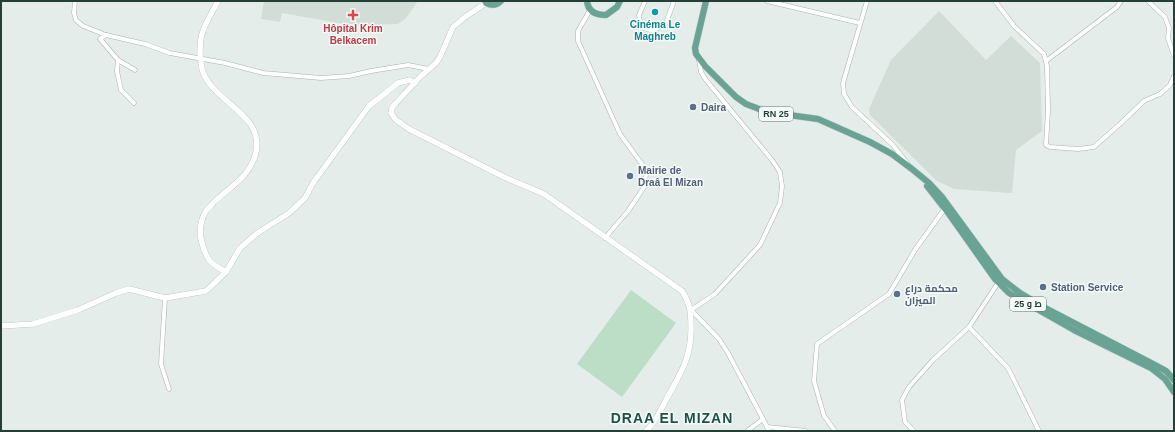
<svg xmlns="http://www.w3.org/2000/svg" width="1175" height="432" font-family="Arial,Cairo,sans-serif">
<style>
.built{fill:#d2ddd8}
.green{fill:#bddec6}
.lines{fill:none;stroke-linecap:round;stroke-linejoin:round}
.street-casing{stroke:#a6b5b0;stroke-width:5}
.secondary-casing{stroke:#a2b9b1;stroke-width:6}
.primary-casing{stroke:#c1c9c7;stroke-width:7}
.street{stroke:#fff;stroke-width:4}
.secondary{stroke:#fff;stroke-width:5.5}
.primary{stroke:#68a394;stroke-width:6}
.culture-dot{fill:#0f9aa8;stroke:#f4faf7;stroke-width:1.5}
.health-dot{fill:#e0444e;stroke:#f4faf7;stroke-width:1.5}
.service-dot{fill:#5c6f8a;stroke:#f4faf7;stroke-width:1.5}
.labels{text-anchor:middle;stroke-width:3;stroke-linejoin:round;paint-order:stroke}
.shield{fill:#f4faf7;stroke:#627771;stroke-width:1}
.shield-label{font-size:9px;font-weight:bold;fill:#233f37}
.culture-label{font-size:10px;font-weight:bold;fill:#0d838f;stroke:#f4faf7}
.health-label{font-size:10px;font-weight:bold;fill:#be3a42;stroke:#f4faf7}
.service-label{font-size:10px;font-weight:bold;fill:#4e5e75;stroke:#f4faf7;text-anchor:start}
.district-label{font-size:14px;font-weight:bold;letter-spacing:1px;fill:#1e5145;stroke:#f4faf7}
</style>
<rect width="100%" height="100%" fill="#e4ede9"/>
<g class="built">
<path d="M264,1H418L406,18L398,24L364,25L338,23L282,13L280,22L261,19Z"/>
<path d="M939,11L986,60L1011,36L1040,63L1042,131L1016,150L1012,193L954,189L937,181L870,115L869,109L891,60Z"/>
</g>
<path class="green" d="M631,290L676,323L622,397L577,364Z"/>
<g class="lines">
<g class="street-casing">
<g id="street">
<path d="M75,1L74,13L76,20L83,26L106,35L145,44L170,53L225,63L263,73L321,78L349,76L371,71L408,65L429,69"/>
<path d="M645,1L639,15L641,27L653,31L666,23L674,1"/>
<path d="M767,1L860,23"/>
<path d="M867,1L843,83L844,94L852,107L893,145L907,163"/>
<path d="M995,1L1014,26L1044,54L1047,66L1048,110L1046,145L1050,147L1078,149L1094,147L1120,124L1144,101L1160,94L1170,85L1174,76"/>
<path d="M1149,2L1165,17L1169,28L1168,38L1174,56"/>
<path d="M590,10L578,31V41L620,134L644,167L646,175L644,187L637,198L628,211L605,238"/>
<path d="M106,35L100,39L118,60L117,71L121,90L134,103"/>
<path d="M118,60L135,70"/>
<path d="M699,60L701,72L706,80L772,160L780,172L782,186L780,203L760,245L715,294L691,310L719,339L728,353L763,419"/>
<path d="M1046,61L1117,7L1121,1"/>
<path d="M998,283L969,327L1008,368L1039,431"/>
<path d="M165,298L161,364L169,389"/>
<path d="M767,427L806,431"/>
<path d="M747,431L763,419L769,431"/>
<path d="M835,431L824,416L814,381L817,344L889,294L915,250L945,208"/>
<path d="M914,431L905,422L902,400L909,387L933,360L969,327"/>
</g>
</g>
<g class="secondary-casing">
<g id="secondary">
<path d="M218,1C213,11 207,20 203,31C200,38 200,46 200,54C201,60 201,67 203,72C214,103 264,114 256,152C251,176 230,187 214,202C212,205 208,208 206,211C200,220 199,234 202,243C207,261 210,263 226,272"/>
<path d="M486,3L465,17L453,27L440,57L436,63L420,77L395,104L392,108L391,113L396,120L409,129L504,177L544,194L682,291C690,303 691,312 691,326C692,357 680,374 666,400C660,411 655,423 646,431"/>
<path d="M1,326L33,324L78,310L116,293L129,289L165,298L206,291L226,272L240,248L256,234L289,213L305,198L313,183L369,106L398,83L410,80L415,83"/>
</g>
</g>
<g class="primary-casing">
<g id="primary">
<path d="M485,1L486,3C492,6 497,5 501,1"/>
<path d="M587,1C588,12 596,15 606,15L617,7L620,1"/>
<path d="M706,1L695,48L696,54L705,66L736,97L746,104L767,112L818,119L870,142L892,154L912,169L929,183L942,197L1002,279L1020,293L1047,309L1155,365L1166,371L1174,380"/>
<path d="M927,186L949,214L995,279L1009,293L1074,330L1151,368L1165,379L1174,392"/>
</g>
</g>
<use href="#street" class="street"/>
<use href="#secondary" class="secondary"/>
<use href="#primary" class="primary"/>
</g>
<circle class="culture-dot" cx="655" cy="12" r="4"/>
<path class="health-dot" d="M351 9h4v4h4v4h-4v4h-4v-4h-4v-4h4z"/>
<g class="service-dot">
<circle cx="693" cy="107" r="4"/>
<circle cx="630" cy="176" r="4"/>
<circle cx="1043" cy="287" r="4"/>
<circle cx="897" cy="294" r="4"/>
</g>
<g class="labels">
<g class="shield">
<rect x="759" y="107" width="34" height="14" rx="3"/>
<rect x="1010" y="297" width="36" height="14" rx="3"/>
</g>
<g class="shield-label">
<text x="776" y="117">RN 25</text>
<text x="1028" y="307">ط و 25</text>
</g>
<g class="culture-label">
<text x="655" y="28">Cinéma Le<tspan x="655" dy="12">Maghreb</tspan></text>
</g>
<g class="health-label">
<text x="353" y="32">Hôpital Krim<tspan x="353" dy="12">Belkacem</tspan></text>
</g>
<g class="service-label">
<text x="701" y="111">Daira</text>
<text x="638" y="174">Mairie de<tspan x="638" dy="12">Draâ El Mizan</tspan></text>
<text x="1051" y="291">Station Service</text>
<text x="905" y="292">محكمة دراع<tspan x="905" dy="12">الميزان</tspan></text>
</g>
<g class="district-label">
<text x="672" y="423">DRAA EL MIZAN</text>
</g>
</g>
<rect width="1175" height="432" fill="none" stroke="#233f37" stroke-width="4"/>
</svg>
